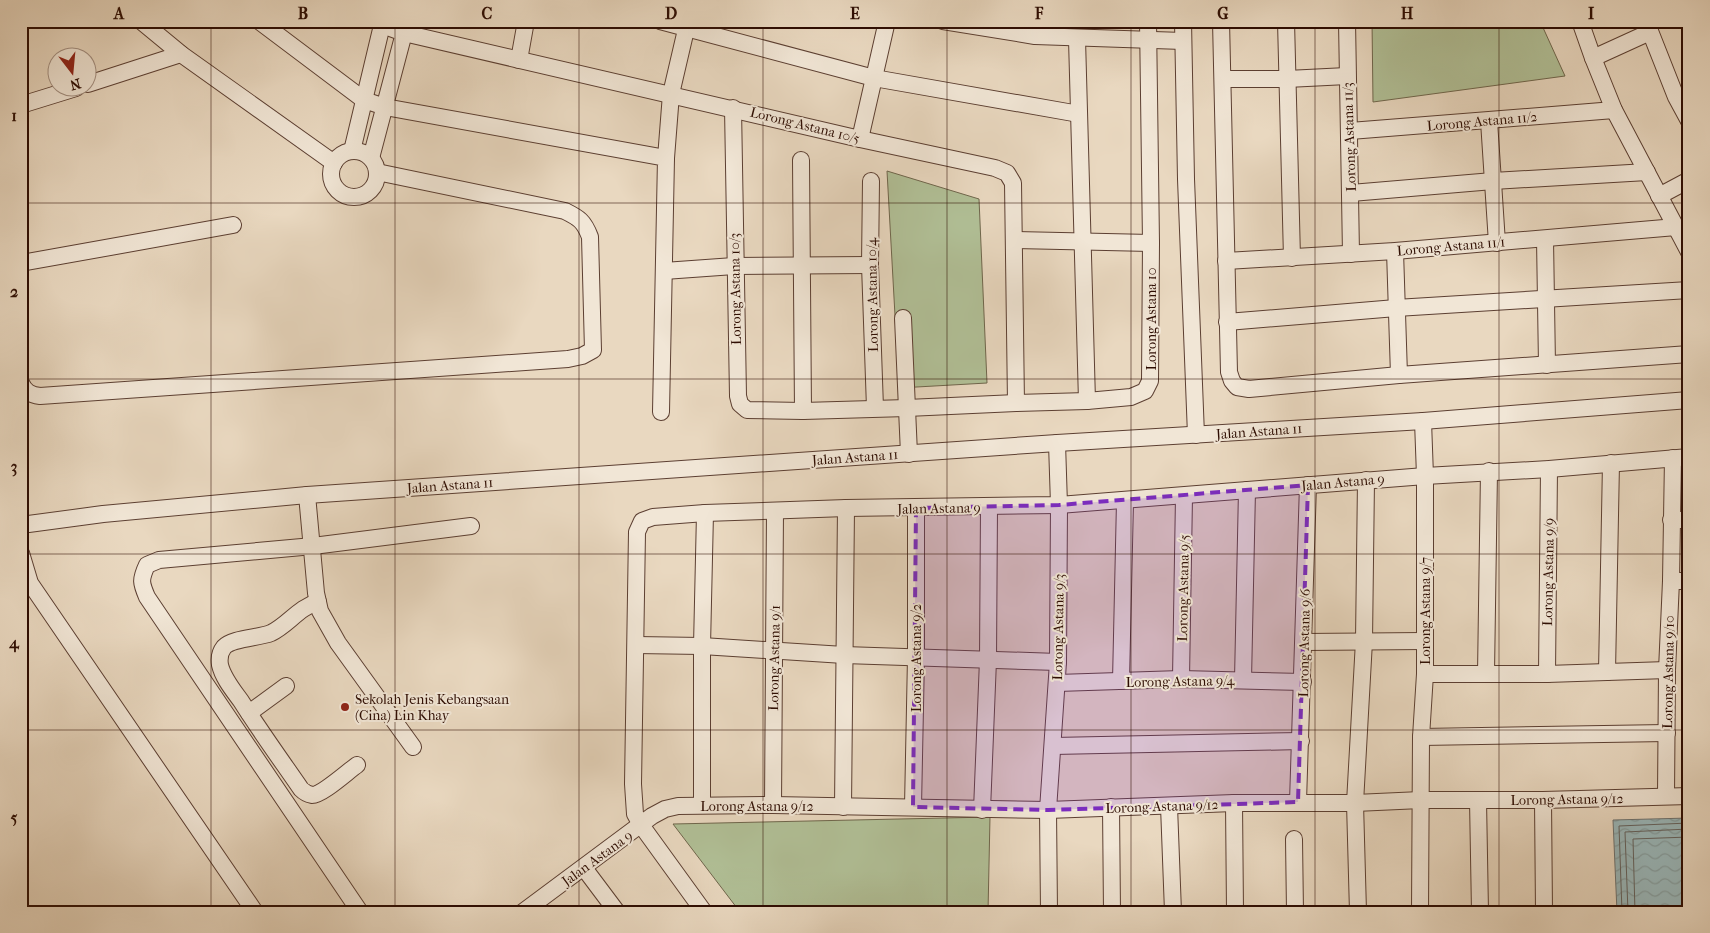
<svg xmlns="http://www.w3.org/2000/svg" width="1710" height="933" font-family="'IM FELL French Canon',serif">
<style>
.park{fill:#b1c097;stroke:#6f664c}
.water{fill:url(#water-waves);stroke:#6e7371}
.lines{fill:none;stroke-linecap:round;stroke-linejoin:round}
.shore{stroke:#64625e;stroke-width:1}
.minor-casing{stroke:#5c3f32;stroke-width:18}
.minor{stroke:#f1e6d6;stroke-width:16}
.marked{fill:#7b2cbf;fill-opacity:0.2;stroke:#7b2cbf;stroke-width:4;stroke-dasharray:10 6;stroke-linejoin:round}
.grid{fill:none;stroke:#2d0c02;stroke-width:1;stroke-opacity:0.55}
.poi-dot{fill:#8f2418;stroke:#f1e6d6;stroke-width:2}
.labels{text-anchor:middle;stroke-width:4;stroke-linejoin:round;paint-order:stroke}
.street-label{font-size:14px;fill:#2d0c02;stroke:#f1e6d6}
.poi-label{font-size:14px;fill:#2d0c02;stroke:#f1e6d6;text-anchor:start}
.neatline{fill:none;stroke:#2d0c02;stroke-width:2}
.grid-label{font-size:16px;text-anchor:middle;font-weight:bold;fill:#2d0c02}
</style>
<defs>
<pattern id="water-waves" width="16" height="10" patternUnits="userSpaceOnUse" patternTransform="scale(1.25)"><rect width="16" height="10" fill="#9ab8bb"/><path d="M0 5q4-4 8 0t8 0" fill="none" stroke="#859d9f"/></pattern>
</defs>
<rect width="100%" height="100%" fill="#e9d8c0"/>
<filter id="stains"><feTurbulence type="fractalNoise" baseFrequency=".004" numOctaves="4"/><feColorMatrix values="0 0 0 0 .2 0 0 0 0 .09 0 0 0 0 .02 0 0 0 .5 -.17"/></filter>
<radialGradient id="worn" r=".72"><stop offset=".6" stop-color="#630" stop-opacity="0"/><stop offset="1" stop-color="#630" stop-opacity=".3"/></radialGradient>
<g class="park">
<path d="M1372,21H1540L1565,76L1373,102Z"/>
<path d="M887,171L979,199L987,383L899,388Z"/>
<path d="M990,817L988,912H740L673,824Z"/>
</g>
<path class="water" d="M1689,818V912H1617L1613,820Z"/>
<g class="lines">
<g class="shore">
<path d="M1622,912L1619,826L1689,823"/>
<path d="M1628,912L1625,832L1689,829"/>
<path d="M1635,912L1633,839L1689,837"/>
</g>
<g class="minor-casing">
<g id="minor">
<path d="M141,21L181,54L334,163"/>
<path d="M259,21L364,100L385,107L666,158L661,412"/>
<path d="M379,21L382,25L404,33L860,139L995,168L1007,173L1013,183L1016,403"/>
<path d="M660,21L874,78L1079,114"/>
<path d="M943,21L1035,36L1183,41"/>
<path d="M1183,21L1186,179L1196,435"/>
<path d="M1221,21L1229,372L1232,381L1237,387L1249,389L1399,375L1689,354"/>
<path d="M1286,21L1292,258"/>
<path d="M1347,21L1351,254"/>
<path d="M1580,21L1593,58L1614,110L1689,252"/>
<path d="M1646,21L1676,97L1689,121"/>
<path d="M1077,39L1087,401"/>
<path d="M1593,58L1650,32"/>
<path d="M519,60L526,21"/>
<path d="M1223,79H1287L1347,76"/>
<path d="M88,84L181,54"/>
<path d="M21,105L76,88"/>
<path d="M733,108L738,396L740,404L747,410L803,411L907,408L1016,403L1087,401L1131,397L1145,391L1150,381L1151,243L1148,21"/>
<path d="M1489,121L1497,243"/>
<path d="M1350,131L1614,110"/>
<path d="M860,139L887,21"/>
<circle cx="354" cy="174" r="23"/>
<path d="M352,151L382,25"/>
<path d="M371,158L404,33"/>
<path d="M666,158L671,94L688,21"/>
<path d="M801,160L803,411"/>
<path d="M871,181L870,265L875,408"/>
<path d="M1351,193L1493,181L1647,172"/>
<path d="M1659,196L1689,180"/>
<path d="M1545,239L1547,365"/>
<path d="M1014,240L1151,243"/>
<path d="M1395,251L1399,375"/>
<path d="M1226,261L1395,251L1676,227"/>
<path d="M21,263L233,225"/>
<path d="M664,271L734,266L870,265"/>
<path d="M903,318L909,454"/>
<path d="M1227,322L1396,308L1689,290"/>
<path d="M21,383C25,392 31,395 40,396L568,359L582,356L593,350L590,237C584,221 579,218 565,211L377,172"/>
<path d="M307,495L316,593L320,611L338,643L413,747"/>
<path d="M1671,520H1689"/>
<path d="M21,525L103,514L307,495L1057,443L1423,421L1689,400"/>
<path d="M21,553L30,583L255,912"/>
<path d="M1671,581H1689"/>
<path d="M318,602C299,607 288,625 271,633C259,638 232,638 224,647C220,652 219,659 220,665C223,678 233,690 241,701C260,731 281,760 301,789C304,792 307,794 312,795C322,795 347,772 357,765"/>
<path d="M1304,642L1424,641"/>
<path d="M636,645L702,646L844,655L1058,662"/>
<path d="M1607,672L1611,463"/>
<path d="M1425,674H1547L1667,670"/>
<path d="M1486,674L1489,471"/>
<path d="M1547,674L1549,469"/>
<path d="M1181,679L1184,496"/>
<path d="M1243,680L1247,490"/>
<path d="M1121,681L1125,501"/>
<path d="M1057,683L1181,679L1303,682"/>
<path d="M249,713L286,686"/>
<path d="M1421,737L1667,733"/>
<path d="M1053,746L1301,741"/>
<path d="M1666,796L1667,670L1671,581L1673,458"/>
<path d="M1478,800L1480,912"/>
<path d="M1543,800L1544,912"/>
<path d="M1298,802L1308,485"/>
<path d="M1234,803L1235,912"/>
<path d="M702,805V646L705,513"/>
<path d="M773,805L775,511"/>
<path d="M1169,806L1173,912"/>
<path d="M843,807L846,508"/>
<path d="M913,807L916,657V508"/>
<path d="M1111,807L1112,912"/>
<path d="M982,810L988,660L989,507"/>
<path d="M1294,839L1295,912"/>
<path d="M584,868L617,912"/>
<path d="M360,912L147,597C141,583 140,580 147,565L159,560L313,546L471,526"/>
<path d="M523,912L652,816L665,809L678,806L773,805L1048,810L1234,803H1355L1421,800H1543L1689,796"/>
<path d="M704,912L641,825L635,814L633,784L637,532L642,521L653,517L705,513L846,508L1059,505L1425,476L1549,469L1689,457"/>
<path d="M1049,912L1048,810L1058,662L1059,505L1057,443"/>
<path d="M1358,912L1355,803L1364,641L1366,480"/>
<path d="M1420,912L1421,737L1425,674V476L1423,421"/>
</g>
</g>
<use href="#minor" class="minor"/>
</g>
<path class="marked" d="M1308,485L1298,802L1048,810L913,807L916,508L1059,505Z"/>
<path class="grid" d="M211,21V912M395,21V912M579,21V912M763,21V912M947,21V912M1131,21V912M1315,21V912M1499,21V912M21,203H1689M21,379H1689M21,554H1689M21,730H1689"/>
<circle class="poi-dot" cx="345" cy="707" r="5"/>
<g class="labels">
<g class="street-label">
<text transform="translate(1482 121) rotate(-5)" y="5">Lorong Astana 11/2</text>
<text transform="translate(805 125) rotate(14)" y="5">Lorong Astana 10/5</text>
<text transform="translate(1349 137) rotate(-92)" y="5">Lorong Astana 11/3</text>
<text transform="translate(1451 246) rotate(-5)" y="5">Lorong Astana 11/1</text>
<text transform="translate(735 289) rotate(-91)" y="5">Lorong Astana 10/3</text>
<text transform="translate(872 295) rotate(-91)" y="5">Lorong Astana 10/4</text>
<text transform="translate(1151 319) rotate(-90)" y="5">Lorong Astana 10</text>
<text transform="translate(1259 431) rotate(-4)" y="5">Jalan Astana 11</text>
<text transform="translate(855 457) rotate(-4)" y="5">Jalan Astana 11</text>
<text transform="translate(1343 482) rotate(-5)" y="5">Jalan Astana 9</text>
<text transform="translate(450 485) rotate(-4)" y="5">Jalan Astana 11</text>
<text transform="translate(939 508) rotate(-1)" y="5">Jalan Astana 9</text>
<text transform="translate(1548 572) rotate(-89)" y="5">Lorong Astana 9/9</text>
<text transform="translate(1183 588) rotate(-89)" y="5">Lorong Astana 9/5</text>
<text transform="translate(1425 611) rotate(-90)" y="5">Lorong Astana 9/7</text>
<text transform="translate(1058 627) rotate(-89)" y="5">Lorong Astana 9/3</text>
<text transform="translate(1304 643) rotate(-89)" y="5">Lorong Astana 9/6</text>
<text transform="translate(774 658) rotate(-89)" y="5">Lorong Astana 9/1</text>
<text transform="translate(916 658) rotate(-90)" y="5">Lorong Astana 9/2</text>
<text transform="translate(1668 672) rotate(-89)" y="5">Lorong Astana 9/10</text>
<text transform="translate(1180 681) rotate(-1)" y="5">Lorong Astana 9/4</text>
<text transform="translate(1567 799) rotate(-1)" y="5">Lorong Astana 9/12</text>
<text x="757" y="811">Lorong Astana 9/12</text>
<text transform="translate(1162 806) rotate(-2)" y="5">Lorong Astana 9/12</text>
<text transform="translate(597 858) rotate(-36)" y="5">Jalan Astana 9</text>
</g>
<g class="poi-label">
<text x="355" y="704">Sekolah Jenis Kebangsaan<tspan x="355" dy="16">(Cina) Lin Khay</tspan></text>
</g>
</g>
<rect width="1710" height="933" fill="none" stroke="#e9d8c0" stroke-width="55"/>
<g transform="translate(72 72) rotate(164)"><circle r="24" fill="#f1e6d6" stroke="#a38f81"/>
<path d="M0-4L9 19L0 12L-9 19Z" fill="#8f2418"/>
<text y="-8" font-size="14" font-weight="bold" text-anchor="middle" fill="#2d0c02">N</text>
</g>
<rect x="28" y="28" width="1654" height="878" class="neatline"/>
<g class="grid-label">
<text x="119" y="19">A</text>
<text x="303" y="19">B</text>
<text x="487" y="19">C</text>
<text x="671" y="19">D</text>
<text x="855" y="19">E</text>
<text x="1039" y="19">F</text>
<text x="1223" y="19">G</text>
<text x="1407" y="19">H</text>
<text x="1591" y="19">I</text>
<text x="14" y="121">1</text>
<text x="14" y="297">2</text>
<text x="14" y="472">3</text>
<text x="14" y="648">4</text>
<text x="14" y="823">5</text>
</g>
<rect width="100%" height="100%" filter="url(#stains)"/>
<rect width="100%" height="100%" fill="url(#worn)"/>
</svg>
